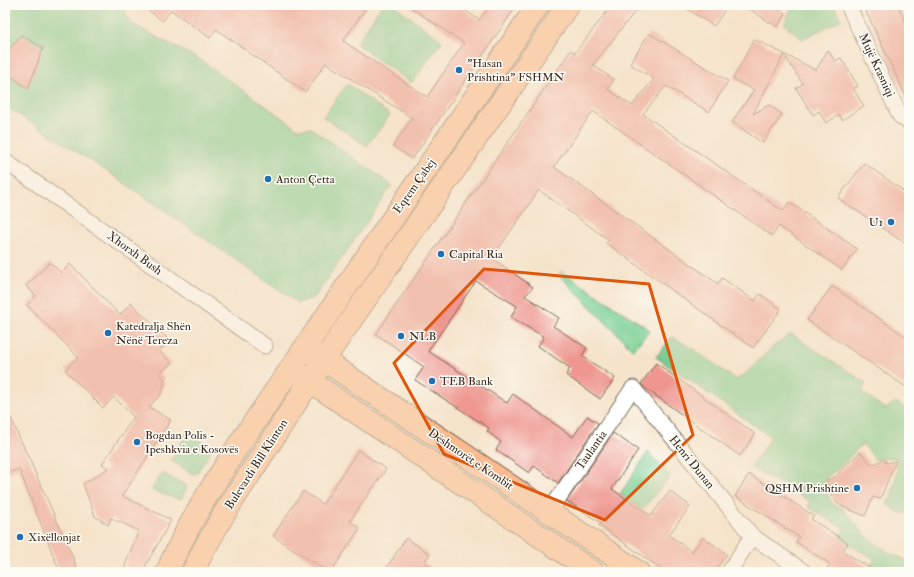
<svg xmlns="http://www.w3.org/2000/svg" width="914" height="577" font-family="'IM FELL Double Pica',serif">
<style>
.green{fill:#78ce92;stroke:#5a7c58}
.building{fill:#ee968f}
.lines{fill:none;stroke-linecap:round;stroke-linejoin:round}
.street-casing{stroke:#7c6b5a;stroke-width:17}
.primary-casing{stroke:#7c6b5a;stroke-width:24}
.street{stroke:#fff;stroke-width:15}
.primary{stroke:#fcba8e;stroke-width:22}
.marked{fill:none;stroke:#df570d;stroke-width:3;stroke-linejoin:round}
.poi-dot{fill:#1f6fb2;stroke:#fdfcf7;stroke-width:1.5}
.labels{text-anchor:middle;stroke-width:3;stroke-linejoin:round;paint-order:stroke}
.poi-label{font-size:12px;fill:#3b2a1e;stroke:#fdfcf7;text-anchor:start}
.street-label{font-size:12px;fill:#3b2a1e;stroke:#fdfcf7}
</style>
<rect width="100%" height="100%" fill="#fdfcf7"/>
<filter id="ink" filterUnits="userSpaceOnUse"><feTurbulence type="fractalNoise" baseFrequency=".025" numOctaves="2"/><feDisplacementMap in="SourceGraphic" scale="8" xChannelSelector="R" yChannelSelector="G"/><feConvolveMatrix kernelMatrix="1 2 1 2 8 2 1 2 1" color-interpolation-filters="sRGB"/></filter>
<filter id="wash" filterUnits="userSpaceOnUse"><feTurbulence type="fractalNoise" baseFrequency=".012" numOctaves="4" result="noise"/><feDisplacementMap in="SourceGraphic" scale="16" xChannelSelector="R" yChannelSelector="G"/><feGaussianBlur stdDeviation="0.9" result="paint"/><feColorMatrix in="noise" values="0 0 0 0 0 0 0 0 0 0 0 0 0 0 0 0 0 1.4 0 .05"/><feComposite in="paint" operator="in"/></filter>
<g filter="url(#wash)">
<rect width="100%" height="100%" fill="#f5e3ca"/>
<g class="green">
<path d="M5,5H122L130,23L199,59L298,129L311,128L392,185L315,297L298,303L107,171L5,106Z"/>
<path d="M382,5H394L442,41L412,83L356,44Z"/>
<path d="M793,5H834L841,20L802,39L784,24Z"/>
<path d="M347,84L390,115L367,146L323,117Z"/>
<path d="M561,271L650,330L633,350L558,274Z"/>
<path d="M791,334L866,383L862,392L885,409L896,402L909,411V513H899L887,504C895,490 897,475 898,459C892,457 880,458 875,460L867,448L862,444L842,465L826,478L824,483L829,498L833,504L843,509L866,536L889,553L909,561V572H878L870,566L875,559L839,539L844,529L808,507L810,501L751,467L771,437L656,357L672,337L695,350L736,380L746,373L776,344Z"/>
<path d="M188,431L212,449L197,473L193,474L171,461Z"/>
<path d="M648,452L670,476L642,510L620,494Z"/>
<path d="M162,473L187,486L182,498L178,499L151,490Z"/>
</g>
<g id="blocks">
<g class="building">
<path d="M141,5H368L343,41L427,97L464,43L407,5H457L479,20L490,5H517L412,159L393,146L412,118L326,63L305,92L216,29L210,38L171,10L163,21Z"/>
<path d="M612,5H640L593,65L614,80L608,89L632,106L654,79L630,64L649,33L728,81L709,112L666,86L643,114L783,211L789,202L857,249L842,270L779,226L772,236L593,111L554,167L718,284L722,278L755,301L760,294L781,309L753,348L606,243L609,240L539,190L492,258L533,287L525,296L559,318L553,326L587,348L582,356L615,378L600,399L566,375L570,368L538,346L544,337L511,317L517,306L476,281L428,351L507,403L513,394L573,437L587,416L598,423L558,483L534,466L529,473L496,450L501,442L487,431L489,428L415,380L424,367L376,334L571,50L575,53Z"/>
<path d="M681,5H728L714,26Z"/>
<path d="M743,5H772L786,14L777,27Z"/>
<path d="M863,5H898L909,29V103Z"/>
<path d="M21,35L43,48L28,89L5,71V55Z"/>
<path d="M754,39L816,70L828,50L835,61L841,58L858,86L853,89L864,106L842,120L839,115L826,123L819,111L813,115L796,88L803,84L784,55L753,114L769,105L782,114L763,143L732,122L754,90L733,79Z"/>
<path d="M864,163L909,195V246L838,198Z"/>
<path d="M50,262L61,273L70,264L120,315L131,303L170,341L159,351L171,363L160,373L164,379V386L161,394L149,407L171,420L122,496L171,520L147,563L144,572H124L127,559L139,531L111,518L108,525L95,516L83,484L109,468L102,464L134,417L114,397L103,408L65,370L78,357L27,305L36,296L26,286Z"/>
<path d="M832,286L909,339V389L807,320Z"/>
<path d="M656,363L755,434L740,456L645,388L641,384Z"/>
<path d="M5,405L73,557L78,572H60L19,469L5,474Z"/>
<path d="M613,433L638,450L612,489L651,516L670,491L690,506L669,535L692,552L703,537L727,554L714,572H665L599,525L601,523L567,501Z"/>
<path d="M358,450L386,469L350,521L360,528L331,572H328L273,536L303,491L323,504Z"/>
<path d="M860,452L872,465L884,459L886,463L896,461L880,499L873,497L865,516L841,506L832,496L826,480L836,477L840,471Z"/>
<path d="M749,474L814,516L811,519L848,543L843,551L876,572H825L830,564L796,542L799,537L735,496Z"/>
<path d="M406,538L430,554L424,562L439,572H384Z"/>
</g>
</g>
</g>
<g filter="url(#ink)">
<use href="#blocks" fill-opacity="0" stroke="#7c6b5a" stroke-width="1"/>
<g class="lines">
<g class="street-casing">
<g id="street">
<path d="M848,5L900,116L909,122"/>
<path d="M5,161L265,346"/>
<path d="M549,512L633,388L752,536L804,572"/>
<path d="M729,572L752,536"/>
</g>
</g>
<g class="primary-casing">
<g id="primary">
<path d="M312,352L638,572"/>
<path d="M298,373L593,572"/>
<path d="M167,572C186,527 212,487 238,446L538,5"/>
<path d="M193,572L201,555L224,514L295,404L340,336L568,5"/>
</g>
</g>
<use href="#street" class="street"/>
<use href="#primary" class="primary"/>
</g>
</g>
<path d="M0 0H914V577H0ZM484,269L649,284L693,435L605,520L444,454L394,363Z" fill="#f5e3ca" fill-opacity=".55" fill-rule="evenodd"/>
<path class="marked" d="M484,269L649,284L693,435L605,520L444,454L394,363Z"/>
<g class="poi-dot">
<circle cx="459" cy="70" r="4"/>
<circle cx="268" cy="179" r="4"/>
<circle cx="891" cy="222" r="4"/>
<circle cx="441" cy="254" r="4"/>
<circle cx="108" cy="333" r="4"/>
<circle cx="401" cy="336" r="4"/>
<circle cx="432" cy="381" r="4"/>
<circle cx="137" cy="442" r="4"/>
<circle cx="857" cy="488" r="4"/>
<circle cx="20" cy="537" r="4"/>
</g>
<g class="labels">
<g class="poi-label">
<text x="467" y="67">"Hasan<tspan x="467" dy="14">Prishtina" FSHMN</tspan></text>
<text x="276" y="183">Anton Çetta</text>
<text x="883" y="226" text-anchor="end">U1</text>
<text x="449" y="258">Capital Ria</text>
<text x="116" y="330">Katedralja Shën<tspan x="116" dy="14">Nënë Tereza</tspan></text>
<text x="409" y="340">NLB</text>
<text x="440" y="385">TEB Bank</text>
<text x="145" y="439">Bogdan Polis -<tspan x="145" dy="14">Ipeshkvia e Kosovës</tspan></text>
<text x="849" y="492" text-anchor="end">QSHM Prishtine</text>
<text x="28" y="541">Xixëllonjat</text>
</g>
<g class="street-label">
<text transform="translate(877 65) rotate(65)" y="4">Mujë Krasniqi</text>
<text transform="translate(414 186) rotate(-55)" y="4">Eqrem Çabej</text>
<text transform="translate(135 253) rotate(36)" y="4">Xhorxh Bush</text>
<text transform="translate(591 450) rotate(-55)" y="4">Taulantia</text>
<text transform="translate(471 459) rotate(34)" y="4">Dëshmorët e Kombit</text>
<text transform="translate(692 462) rotate(51)" y="4">Henri Dunan</text>
<text transform="translate(256 464) rotate(-57)" y="4">Bulevardi Bill Klinton</text>
</g>
</g>
<rect width="914" height="577" fill="none" stroke="#fdfcf7" stroke-width="20"/>
</svg>
